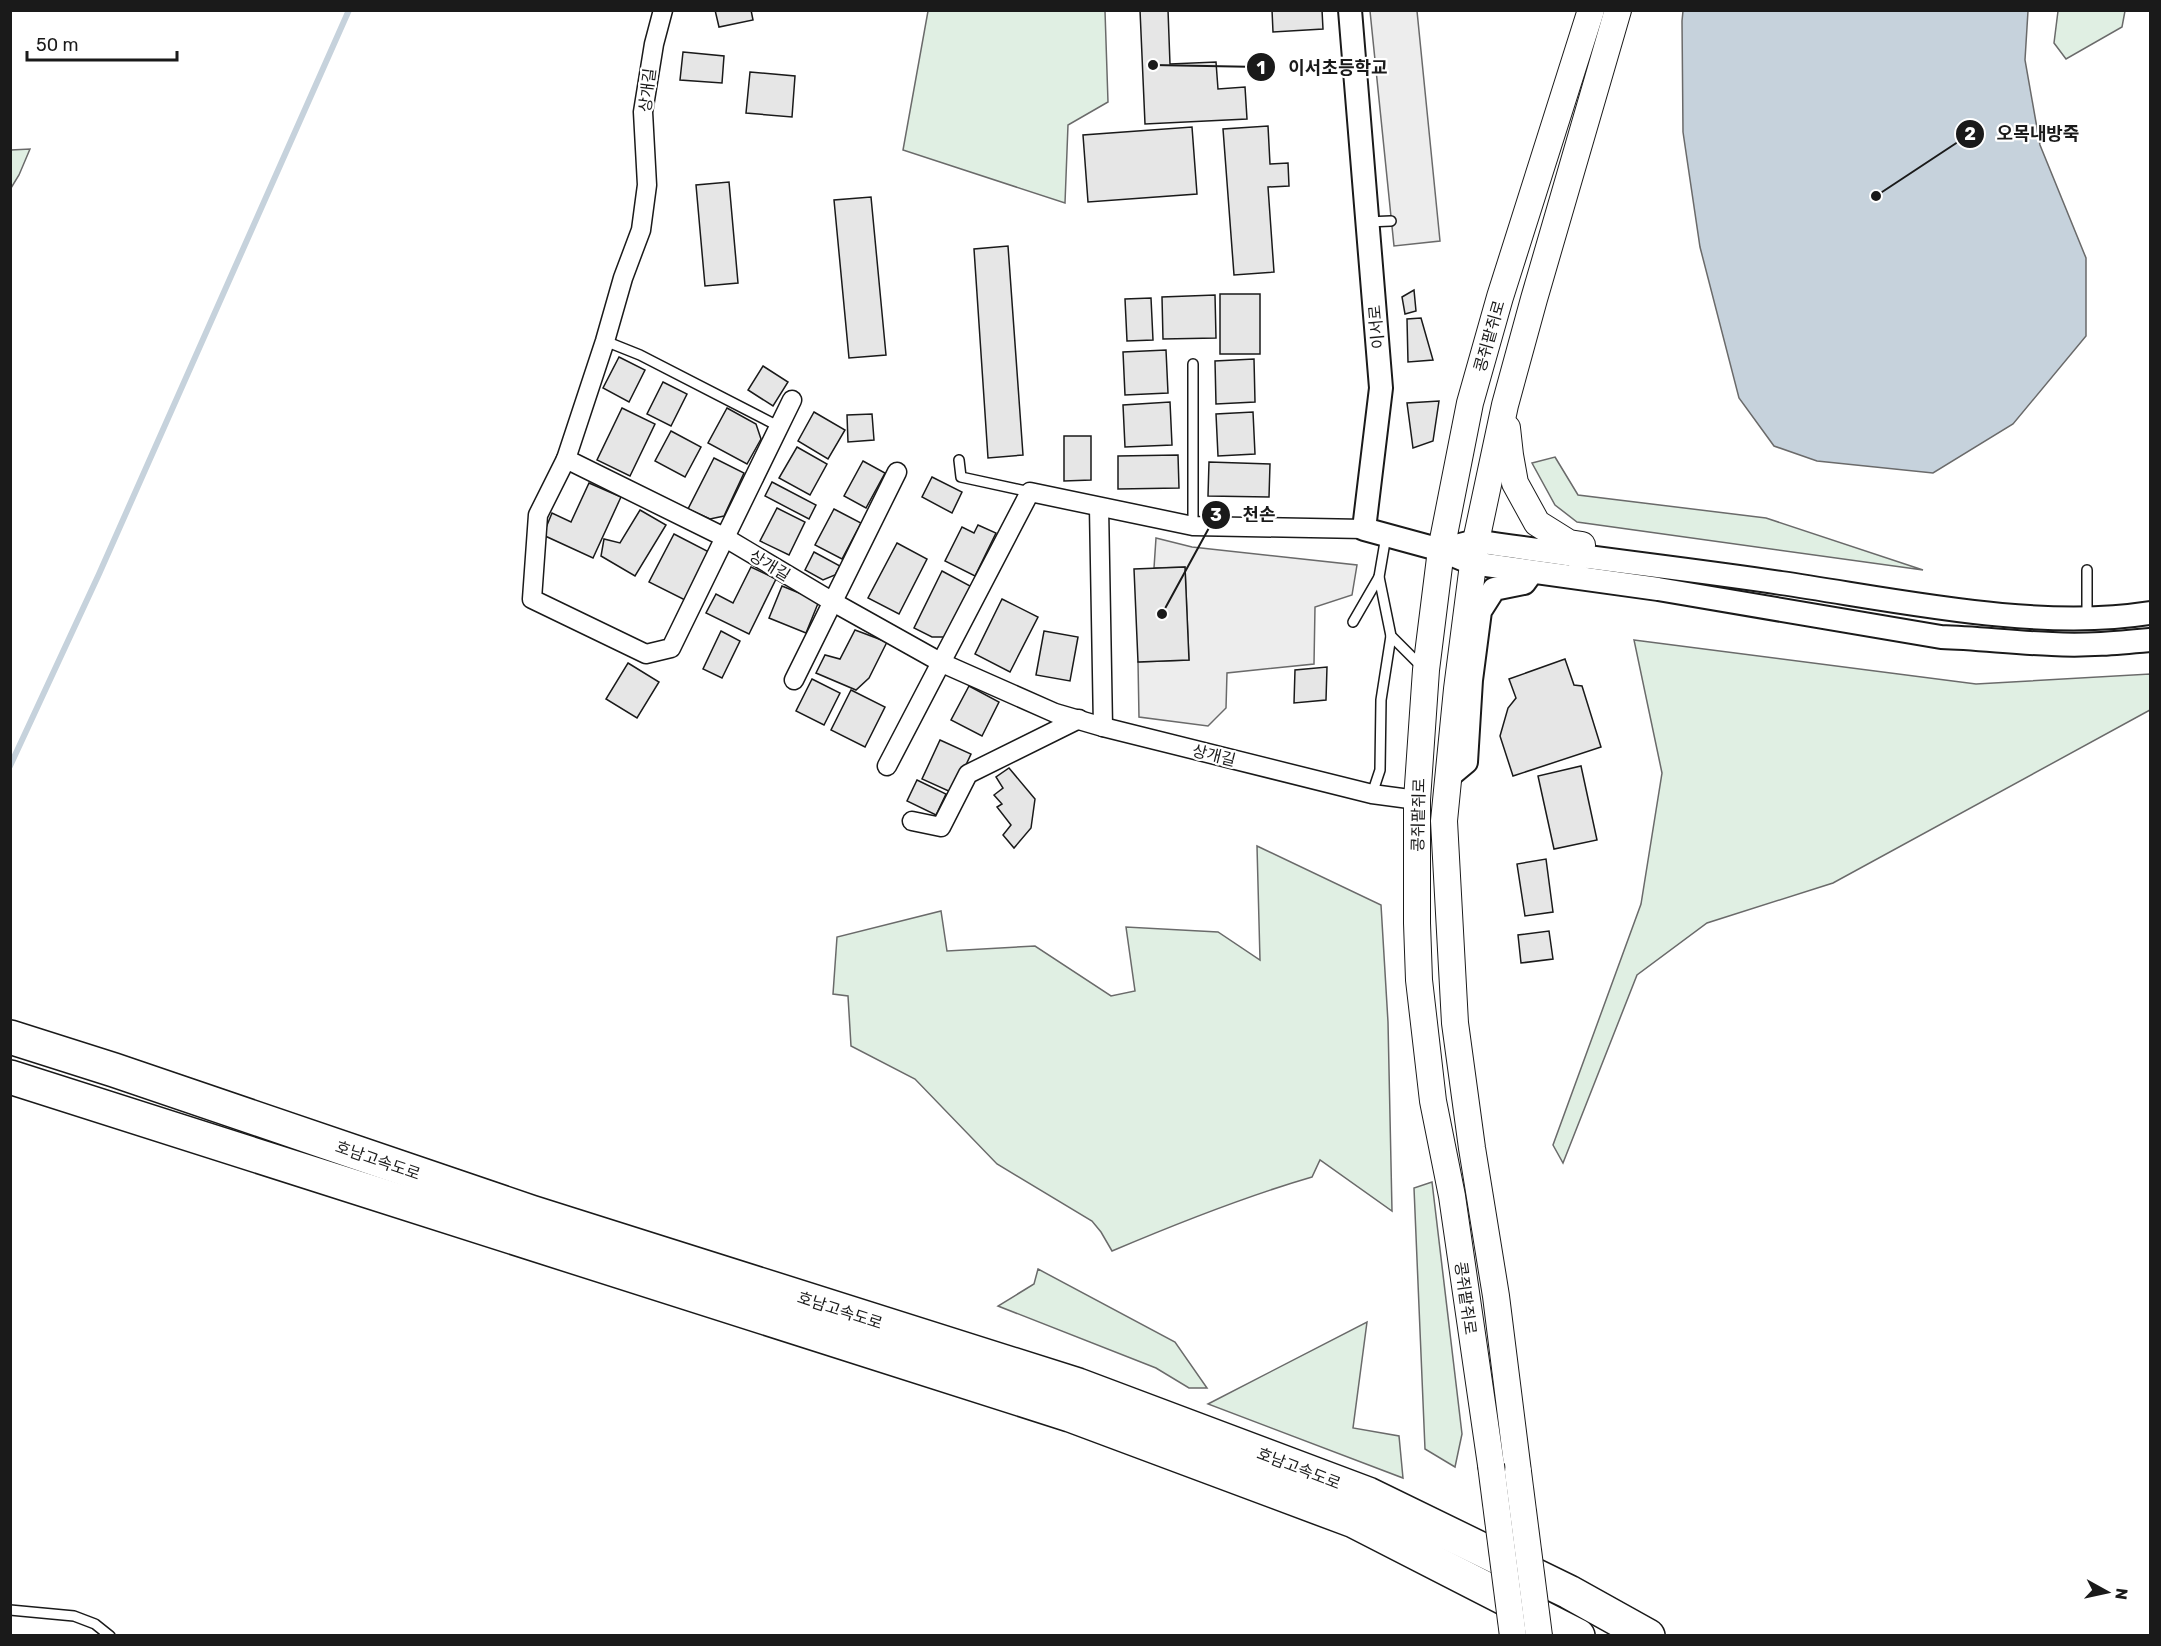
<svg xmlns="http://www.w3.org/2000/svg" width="2161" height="1646" font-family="Rubik,'Noto Sans KR',sans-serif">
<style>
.green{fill:#e0efe3;stroke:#6a6a6a;stroke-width:1.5}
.parking{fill:#ededed;stroke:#6a6a6a;stroke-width:1.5}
.water{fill:#c6d2dc;stroke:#6a6a6a;stroke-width:1.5}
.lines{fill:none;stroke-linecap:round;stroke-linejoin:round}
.stream{stroke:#c6d2dc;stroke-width:6}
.building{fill:#e6e6e6;stroke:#1a1a1a;stroke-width:1.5}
.service-casing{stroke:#1a1a1a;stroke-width:12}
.minor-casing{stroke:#1a1a1a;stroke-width:21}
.tertiary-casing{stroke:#1a1a1a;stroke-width:26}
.secondary-casing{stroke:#1a1a1a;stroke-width:28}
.motorway-casing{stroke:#1a1a1a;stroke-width:36}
.service{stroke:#fff;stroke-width:9}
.minor{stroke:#fff;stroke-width:18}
.tertiary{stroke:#fff;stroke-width:22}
.secondary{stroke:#fff;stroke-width:26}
.motorway{stroke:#fff;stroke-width:33}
.secondary-bridge-casing{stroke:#1a1a1a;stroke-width:28;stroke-linecap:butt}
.secondary-bridge{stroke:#fff;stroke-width:26}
.labels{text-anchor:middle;stroke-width:4.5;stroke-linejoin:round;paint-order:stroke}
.street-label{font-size:16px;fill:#1a1a1a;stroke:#fff}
.leader{fill:none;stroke:#1a1a1a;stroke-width:2}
.callout-dot{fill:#1a1a1a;stroke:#fff;stroke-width:2}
.mark-label{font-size:18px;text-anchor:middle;font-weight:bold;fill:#fff}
.callout-label{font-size:18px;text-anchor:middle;font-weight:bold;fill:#1a1a1a;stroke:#fff;stroke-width:4.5;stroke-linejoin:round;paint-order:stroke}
</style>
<rect width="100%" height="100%" fill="#fff"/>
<g class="green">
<path d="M928,11H1105L1108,102L1068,125L1065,203L903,150Z"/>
<path d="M2058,11V10L2125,11L2122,27L2066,59L2054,43Z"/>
<path d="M30,149L19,175L11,188V150Z"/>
<path d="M1555,457L1578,495L1766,518L1923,570L1577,522L1555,505L1532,463Z"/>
<path d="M1634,640L1976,684L2150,674V710L1833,883L1707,923L1637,975L1563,1163L1553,1145L1641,904L1662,773Z"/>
<path d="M1257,846L1381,905L1388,1022L1392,1211L1320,1160L1312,1177C1243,1197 1178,1223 1112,1251L1101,1232L1092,1221L997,1164L915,1079L851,1046L848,996L833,994L837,937L941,911L947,951L1035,946L1111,996L1135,991L1126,927L1218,932L1260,960Z"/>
<path d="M1432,1182L1462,1434L1455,1467L1425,1449L1414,1188Z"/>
<path d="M1038,1269L1175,1342L1207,1388H1189L1156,1368L998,1306L1034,1284Z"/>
<path d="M1367,1322L1353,1428L1399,1436L1403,1478L1208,1404Z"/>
</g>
<g class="parking">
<path d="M1370,11H1417L1440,241L1394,246Z"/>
<path d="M1156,538L1192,547L1357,565L1352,595L1315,607L1314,664L1227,673L1226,708L1208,726L1139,717L1138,662L1189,660L1185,567L1154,568Z"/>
</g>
<path class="water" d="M1683,11H2028L2025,60L2040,145L2086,258V336L2013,424L1933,473L1817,461L1774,446L1739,398L1700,247L1683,132L1682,21Z"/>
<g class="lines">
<path class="stream" d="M10,766L99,574L349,10"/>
</g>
<g class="building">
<path d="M715,10H751L753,20L719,27Z"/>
<path d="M1140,10H1168L1170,64L1216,62L1218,89L1245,87L1247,119L1145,124Z"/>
<path d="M1272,10H1322L1323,29L1273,32Z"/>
<path d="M683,52L724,56L722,83L680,80Z"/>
<path d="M750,72L795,76L792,117L746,113Z"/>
<path d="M1268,126L1270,164L1288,163L1289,186L1268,187L1274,272L1234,275L1223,129Z"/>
<path d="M1192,127L1197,194L1088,202L1083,135Z"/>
<path d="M729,182L738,283L705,286L696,185Z"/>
<path d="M871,197L886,355L849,358L834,200Z"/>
<path d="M1008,246L1023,455L988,458L974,249Z"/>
<path d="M1414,290L1416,311L1405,314L1402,297Z"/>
<rect x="1220" y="294" width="40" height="60"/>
<path d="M1215,295L1216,338L1163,339L1162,297Z"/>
<path d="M1151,298L1153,340L1127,341L1125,299Z"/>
<path d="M1421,318L1433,360L1408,362L1407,319Z"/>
<path d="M1166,350L1168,393L1125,395L1123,352Z"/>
<path d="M619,357L645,370L629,402L603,388Z"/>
<path d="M1254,359L1255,402L1216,404L1215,361Z"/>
<path d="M763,366L788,382L773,406L748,390Z"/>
<path d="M663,382L687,394L671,426L647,414Z"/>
<path d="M1439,401L1433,441L1413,448L1407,403Z"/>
<path d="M1170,402L1172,445L1125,447L1123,405Z"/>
<path d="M622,408L655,424L630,476L597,460Z"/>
<path d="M727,408L756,424L761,439L747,464L708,443Z"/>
<path d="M814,412L845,430L828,459L798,441Z"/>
<path d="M1253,412L1255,454L1218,456L1216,414Z"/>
<path d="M872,414L874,440L848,442L847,415Z"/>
<path d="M671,431L701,447L685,477L655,461Z"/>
<path d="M1064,436H1091V480L1064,481Z"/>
<path d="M797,447L827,464L810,495L779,478Z"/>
<path d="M1178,455L1179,488L1118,489V456Z"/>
<path d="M714,458L744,473L724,516L710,519L688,509Z"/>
<path d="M863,461L885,473L866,508L844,496Z"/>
<path d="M1209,462L1270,464L1269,497L1208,496Z"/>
<path d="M932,477L962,492L952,513L922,497Z"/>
<path d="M772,482L816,505L809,519L765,496Z"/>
<path d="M589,483L621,497L593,558L543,535L552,513L571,522Z"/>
<path d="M777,508L805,522L789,555L760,541Z"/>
<path d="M834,509L861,523L842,559L815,545Z"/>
<path d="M640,510L666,525L635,576L601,556L604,539L620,543Z"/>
<path d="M978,525L996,533L975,576L945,561L962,527L974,533Z"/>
<path d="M674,534L709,552L685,600L649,582Z"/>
<path d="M897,543L927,559L899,614L868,598Z"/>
<path d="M814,552L840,566L835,575L823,580L805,570Z"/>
<path d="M751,567L776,579L749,634L706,613L716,594L733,603Z"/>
<path d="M1185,567L1189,660L1138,662L1134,569Z"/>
<path d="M942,571L972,587L947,637H932L914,628Z"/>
<path d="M782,586L819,601L806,633L769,618Z"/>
<path d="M1002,599L1038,617L1010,672L975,654Z"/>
<path d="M855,630L887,642L869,678L856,690L816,673L825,655L840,659Z"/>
<path d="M721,631L740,641L722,678L703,669Z"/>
<path d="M1044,631L1078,637L1070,681L1036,675Z"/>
<path d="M1565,659L1574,685L1582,686L1601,747L1513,776L1500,736L1508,708L1516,698L1509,679Z"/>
<path d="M628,663L659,682L637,718L606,699Z"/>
<path d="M1327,667L1326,700L1294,703L1295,670Z"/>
<path d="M812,679L840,693L824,725L796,711Z"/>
<path d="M969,686L999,702L982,736L951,720Z"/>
<path d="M851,690L885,707L865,747L831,730Z"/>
<path d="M940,740L971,754L953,793L922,779Z"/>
<path d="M1581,766L1597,840L1554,849L1538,776Z"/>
<path d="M1009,768L1035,799L1031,828L1014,848L1003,835L1011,825L997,807L1002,804L994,795L1003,788L996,777Z"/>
<path d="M917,780L946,794L936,815L907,801Z"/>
<path d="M1546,859L1553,912L1525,916L1517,864Z"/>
<path d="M1549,931L1553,959L1521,963L1518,935Z"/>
</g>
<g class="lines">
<g class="service-casing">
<g id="service">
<path d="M1367,222L1391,221"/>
<path d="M605,341L640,355L778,426"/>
<path d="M959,460L961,477L1030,492"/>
<path d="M1193,526V364"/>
<path d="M1386,536L1379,577L1391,636L1421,666"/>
<path d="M2087,617V570"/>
<path d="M1353,622L1379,577"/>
<path d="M1372,794L1380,770L1381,700L1391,636"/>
<path d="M10,1610L74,1616L95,1624L110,1636"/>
</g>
</g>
<g class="minor-casing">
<g id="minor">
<path d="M663,10L654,44L643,112L647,185L641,230L623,278L605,341L566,459L538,515L532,599L646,654L671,648L792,400"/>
<path d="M566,459L724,537L833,602L942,663L1055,713L1103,727L1372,794L1417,800"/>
<path d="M1099,507L1103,727"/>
<path d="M794,680L897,472"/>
<path d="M887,766L1030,492L1193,526L1364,529"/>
<path d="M912,821L941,827L968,774L1079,719"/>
</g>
</g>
<g class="tertiary-casing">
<g id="tertiary">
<path d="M1350,10L1381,388L1364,529L1441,550L1472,563L1658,589L1941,637C1978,638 2015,643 2052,644C2085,646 2118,643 2150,640"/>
<path d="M1460,545L1476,541C1577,557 1680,568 1781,583C1897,600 2035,631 2150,613"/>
<path d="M1448,777L1466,762L1471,680L1480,611L1494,589L1524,583L1532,572"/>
</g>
</g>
<g class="secondary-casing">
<g id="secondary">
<path d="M1507,428L1510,455L1515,483L1537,523L1569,543L1582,545L1579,557"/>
<path d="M1491,1465L1452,1196L1433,1101L1419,980L1417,923V800L1426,670L1441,550L1470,403L1500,297L1591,10"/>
<path d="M1518,1472L1496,1296L1472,1148L1455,1023L1444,821L1457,689L1476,541L1505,405L1534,299L1618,10"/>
</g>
</g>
<g class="motorway-casing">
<g id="motorway">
<path d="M10,1037L114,1070L531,1212L1078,1385L1368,1494L1569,1592L1648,1636"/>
<path d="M10,1077L1070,1415L1354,1521L1578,1636"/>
</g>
</g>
<use href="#service" class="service"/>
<use href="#minor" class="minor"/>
<use href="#tertiary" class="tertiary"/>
<use href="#secondary" class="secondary"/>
<use href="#motorway" class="motorway"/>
<g class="secondary-bridge-casing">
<g id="secondary-bridge">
<path d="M1491,1465L1513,1636"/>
<path d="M1518,1472L1539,1636"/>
</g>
</g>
<use href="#secondary-bridge" class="secondary-bridge"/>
</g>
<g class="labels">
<g class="street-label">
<text transform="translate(647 90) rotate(-83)" y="6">상개길</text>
<text transform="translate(1376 327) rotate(-95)" y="6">이서로</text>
<text transform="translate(1489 336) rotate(-74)" y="6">콩쥐팥쥐로</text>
<text transform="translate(770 565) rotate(31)" y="6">상개길</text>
<text transform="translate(1214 755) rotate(14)" y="6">상개길</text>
<text transform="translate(1418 815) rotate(-89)" y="6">콩쥐팥쥐로</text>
<text transform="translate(378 1160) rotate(19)" y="6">호남고속도로</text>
<text transform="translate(1466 1298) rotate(82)" y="6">콩쥐팥쥐로</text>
<text transform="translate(840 1310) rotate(18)" y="6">호남고속도로</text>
<text transform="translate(1299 1468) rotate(21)" y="6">호남고속도로</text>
</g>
</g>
<path class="leader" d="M1153 65L1261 67M1876 196L1970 134M1162 614L1216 515"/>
<g class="callout-dot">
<circle cx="1153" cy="65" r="6"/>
<circle cx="1876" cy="196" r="6"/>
<circle cx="1162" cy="614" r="6"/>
<circle cx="1261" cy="67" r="15"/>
<circle cx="1970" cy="134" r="15"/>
<circle cx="1216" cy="515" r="15"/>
</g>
<g class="mark-label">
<text x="1261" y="74">1</text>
<text x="1970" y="140">2</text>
<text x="1216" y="521">3</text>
</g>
<g class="callout-label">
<text x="1338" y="74">이서초등학교</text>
<text x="2038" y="140">오목내방죽</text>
<text x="1259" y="521">천손</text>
</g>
<rect width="2161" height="1646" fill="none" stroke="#1a1a1a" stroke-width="24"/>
<g transform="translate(2107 1592) rotate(98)" stroke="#ffffff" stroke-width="4.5" paint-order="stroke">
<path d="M0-4.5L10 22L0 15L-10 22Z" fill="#1a1a1a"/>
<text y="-9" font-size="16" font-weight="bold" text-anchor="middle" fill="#1a1a1a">N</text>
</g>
<path d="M27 51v9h150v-9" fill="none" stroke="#1a1a1a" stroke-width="3"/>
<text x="36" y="51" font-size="18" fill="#1a1a1a" stroke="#ffffff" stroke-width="4.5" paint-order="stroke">50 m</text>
</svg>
